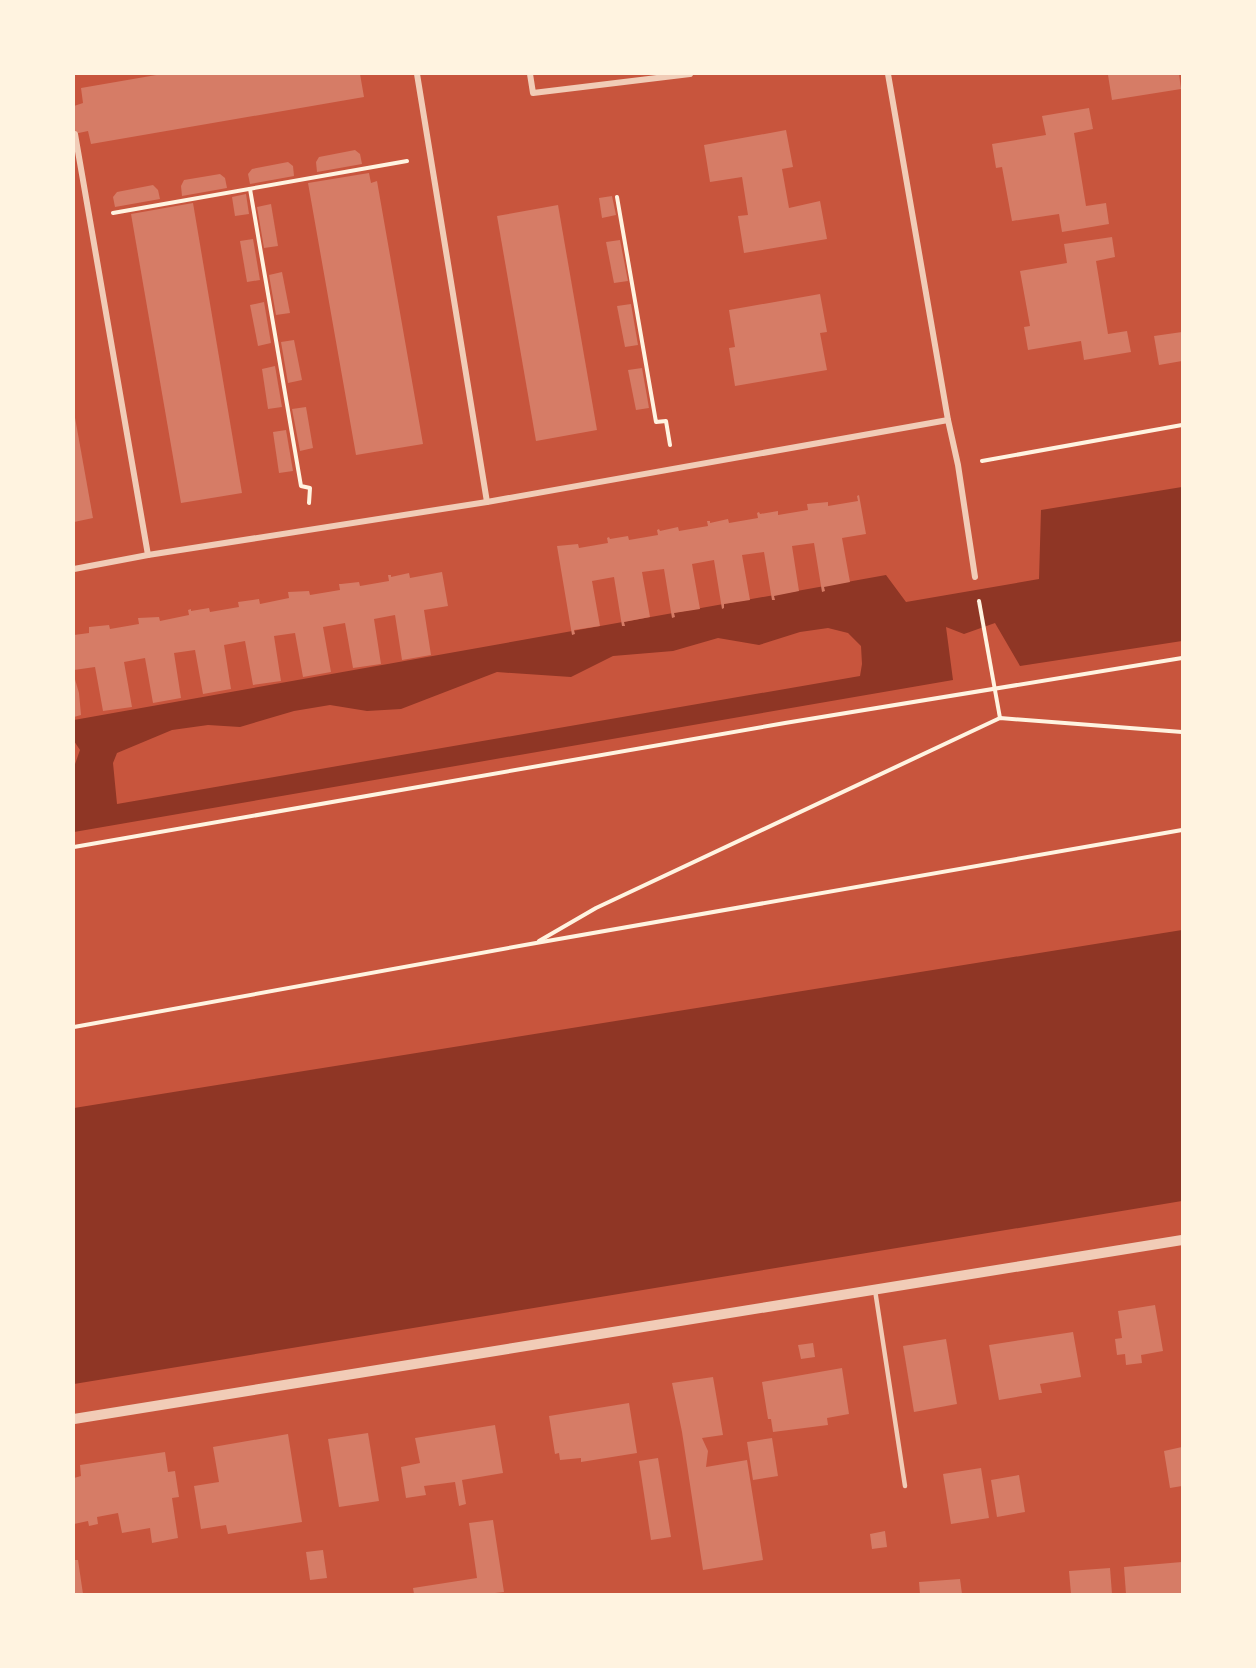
<svg xmlns="http://www.w3.org/2000/svg" width="1256" height="1668" font-family="'DM Sans',sans-serif">
<style>
.water{fill:#8f3625;fill-rule:evenodd}
.building{fill:#d67c66}
.lines{fill:none;stroke-linecap:round;stroke-linejoin:round}
.path{stroke:#fff3e0;stroke-width:4}
.service{stroke:#f1ccb7;stroke-width:4.5}
.minor{stroke:#f1ccb7;stroke-width:6}
.tertiary{stroke:#f1ccb7;stroke-width:10}
</style>
<rect width="100%" height="100%" fill="#c8553d"/>
<g class="water">
<path d="M1182,487V641L1020,666L995,623L964,634L946,627L953,680L74,832V767L80,750L74,741V720L886,575L906,602L1039,579L1041,510ZM828,628L848,633L861,646L862,664L860,676L117,804L113,763L117,753L172,730L208,725L240,727L294,711L330,705L367,711L401,709L497,672L571,677L613,656L673,651L718,638L759,645L800,632Z"/>
<path d="M1182,930V1201L74,1384V1108Z"/>
</g>
<g class="building">
<path d="M162,74H360L364,97L91,144L88,131L74,134V106L83,103L81,88Z"/>
<path d="M1119,74H1179L1181,89L1112,100L1108,75Z"/>
<path d="M1089,108L1093,129L1074,133L1086,206L1106,203L1109,224L1062,232L1059,214L1012,221L1002,167L996,168L992,144L1046,135L1042,116Z"/>
<path d="M786,130L793,167L782,169L789,208L820,201L827,239L744,253L738,216L748,215L742,177L710,182L704,145Z"/>
<path d="M355,150L360,154L362,164L317,172L316,162L319,157Z"/>
<path d="M288,162L293,166L294,176L250,184L248,174L252,169Z"/>
<path d="M369,173L371,183L377,181L423,444L356,455L308,183Z"/>
<path d="M220,174L225,178L227,188L182,196L181,186L184,180Z"/>
<path d="M153,185L158,190L160,199L115,207L113,197L117,192Z"/>
<path d="M246,194L249,214L235,216L232,197Z"/>
<path d="M612,196L616,215L602,218L599,198Z"/>
<path d="M193,203L242,493L181,503L131,214Z"/>
<path d="M271,204L278,246L264,248L257,207Z"/>
<path d="M558,205L597,430L536,441L497,216Z"/>
<path d="M1112,237L1115,257L1096,261L1108,334L1127,331L1131,352L1084,360L1081,341L1028,350L1024,327L1030,326L1020,271L1067,263L1064,244Z"/>
<path d="M253,239L260,280L247,282L240,241Z"/>
<path d="M620,240L628,281L614,283L606,242Z"/>
<path d="M282,272L290,313L276,315L269,275Z"/>
<path d="M820,294L827,332L820,333L827,370L735,386L729,348L735,347L729,310Z"/>
<path d="M264,302L271,343L258,346L250,305Z"/>
<path d="M631,304L638,345L625,347L617,306Z"/>
<path d="M1182,332V361L1159,365L1154,336Z"/>
<path d="M294,340L302,380L288,383L281,342Z"/>
<path d="M275,366L282,407L268,409L262,369Z"/>
<path d="M642,368L649,408L636,410L628,370Z"/>
<path d="M306,407L313,448L300,451L292,409Z"/>
<path d="M74,412L93,518L74,522Z"/>
<path d="M286,430L293,471L279,473L273,432Z"/>
<path d="M859,495L866,534L842,538L850,582L824,587L825,591L822,592L814,543L792,546L799,591L774,596L775,600H772L764,552L742,555L750,600L724,604V608L722,609L714,560L692,564L700,609L674,613L675,617L672,618L664,569L642,572L650,617L624,622L625,626H622L614,577L592,581L600,626L574,630L575,634L572,635L557,546L578,544L579,548L608,543L607,538L609,537L610,539L628,536L629,540L658,535L657,530L659,529L660,531L678,527L679,531L708,526L707,521H710V523L728,519L729,523L758,518L757,513L759,512L760,514L778,511V515L808,510L807,504L828,502V506L858,501L857,496Z"/>
<path d="M442,572L448,606L424,610L431,655L402,660L395,615L374,619L381,664L353,668L345,623L323,627L331,672L303,677L295,633L274,636L281,681L253,685L245,641L224,645L231,689L203,694L195,650L174,653L181,698L153,703L145,658L124,662L132,707L103,711L95,667L74,670V635L89,633V627L109,625L110,629L139,624L138,618L159,617L160,621L189,615L188,610L191,609V611L209,608L210,612L239,607L238,602L259,599L260,604L289,598L288,592L309,591L310,595L340,590L339,584H341L359,582L360,586L389,581L388,575H391V577L409,573L410,578Z"/>
<path d="M74,676L79,693L81,715L74,717Z"/>
<path d="M1155,1305L1163,1351L1141,1355L1142,1363L1126,1365L1125,1354L1117,1355L1115,1339L1122,1338L1118,1311Z"/>
<path d="M1073,1332L1081,1377L1040,1384L1042,1393H1040L999,1400L989,1345Z"/>
<path d="M946,1339L957,1404L914,1412L903,1346Z"/>
<path d="M813,1343L815,1357L801,1359L798,1345Z"/>
<path d="M842,1368L849,1414L827,1418L828,1425L773,1432L771,1419H768L762,1382Z"/>
<path d="M713,1377L723,1435L702,1438L708,1451L706,1467L747,1460L763,1560L703,1570L682,1432L672,1383Z"/>
<path d="M629,1403L637,1453L581,1462V1458L560,1460L559,1453L555,1454L549,1416Z"/>
<path d="M495,1425L503,1473L462,1480L466,1504L459,1506L455,1482L424,1486L426,1495L406,1498L401,1467L420,1463L415,1438Z"/>
<path d="M368,1433L379,1501L339,1507L328,1439Z"/>
<path d="M288,1434L302,1522L228,1534L226,1525L201,1529L194,1486L219,1482L213,1447Z"/>
<path d="M772,1438L778,1476L753,1480L747,1442Z"/>
<path d="M1182,1447V1486L1170,1488L1164,1451Z"/>
<path d="M165,1452L168,1472L175,1471L179,1497L172,1498L178,1538L152,1543L150,1528L122,1533L118,1513L97,1517L98,1524L89,1526L88,1521L74,1524V1478L81,1476L80,1465Z"/>
<path d="M658,1458L671,1537L651,1540L639,1461Z"/>
<path d="M981,1468L989,1518L951,1524L943,1474Z"/>
<path d="M1019,1475L1025,1512L997,1517L991,1480Z"/>
<path d="M493,1520L504,1592L486,1594H414L413,1588L477,1578L469,1523Z"/>
<path d="M885,1531L887,1547L872,1549L870,1534Z"/>
<path d="M323,1550L327,1578L310,1580L306,1552Z"/>
<path d="M74,1560H78L83,1594H74Z"/>
<path d="M1182,1562V1594H1126L1124,1567Z"/>
<path d="M1110,1568L1112,1594H1071L1069,1571Z"/>
<path d="M960,1579L962,1594H920L919,1582Z"/>
</g>
<g class="lines">
<g class="path">
<path d="M250,189L301,486L310,488L309,503"/>
<path d="M617,197L656,422L666,421L670,445"/>
<path d="M113,213L407,161"/>
<path d="M982,461L1182,425"/>
<path d="M979,601L1000,718"/>
<path d="M74,847L785,723L1182,658"/>
<path d="M539,941L596,908L1000,718L1182,732"/>
<path d="M74,1027L536,943L1182,830"/>
</g>
<path class="service" d="M875,1290L905,1486"/>
<g class="minor">
<path d="M417,74L487,502"/>
<path d="M530,74L533,93L690,74"/>
<path d="M888,74L948,420L958,465L975,577"/>
<path d="M75,134L148,555"/>
<path d="M74,569L148,555L487,502L948,420"/>
</g>
<path class="tertiary" d="M74,1419L1182,1240"/>
</g>
<rect width="1256" height="1668" fill="none" stroke="#fff3e0" stroke-width="150"/>
</svg>
